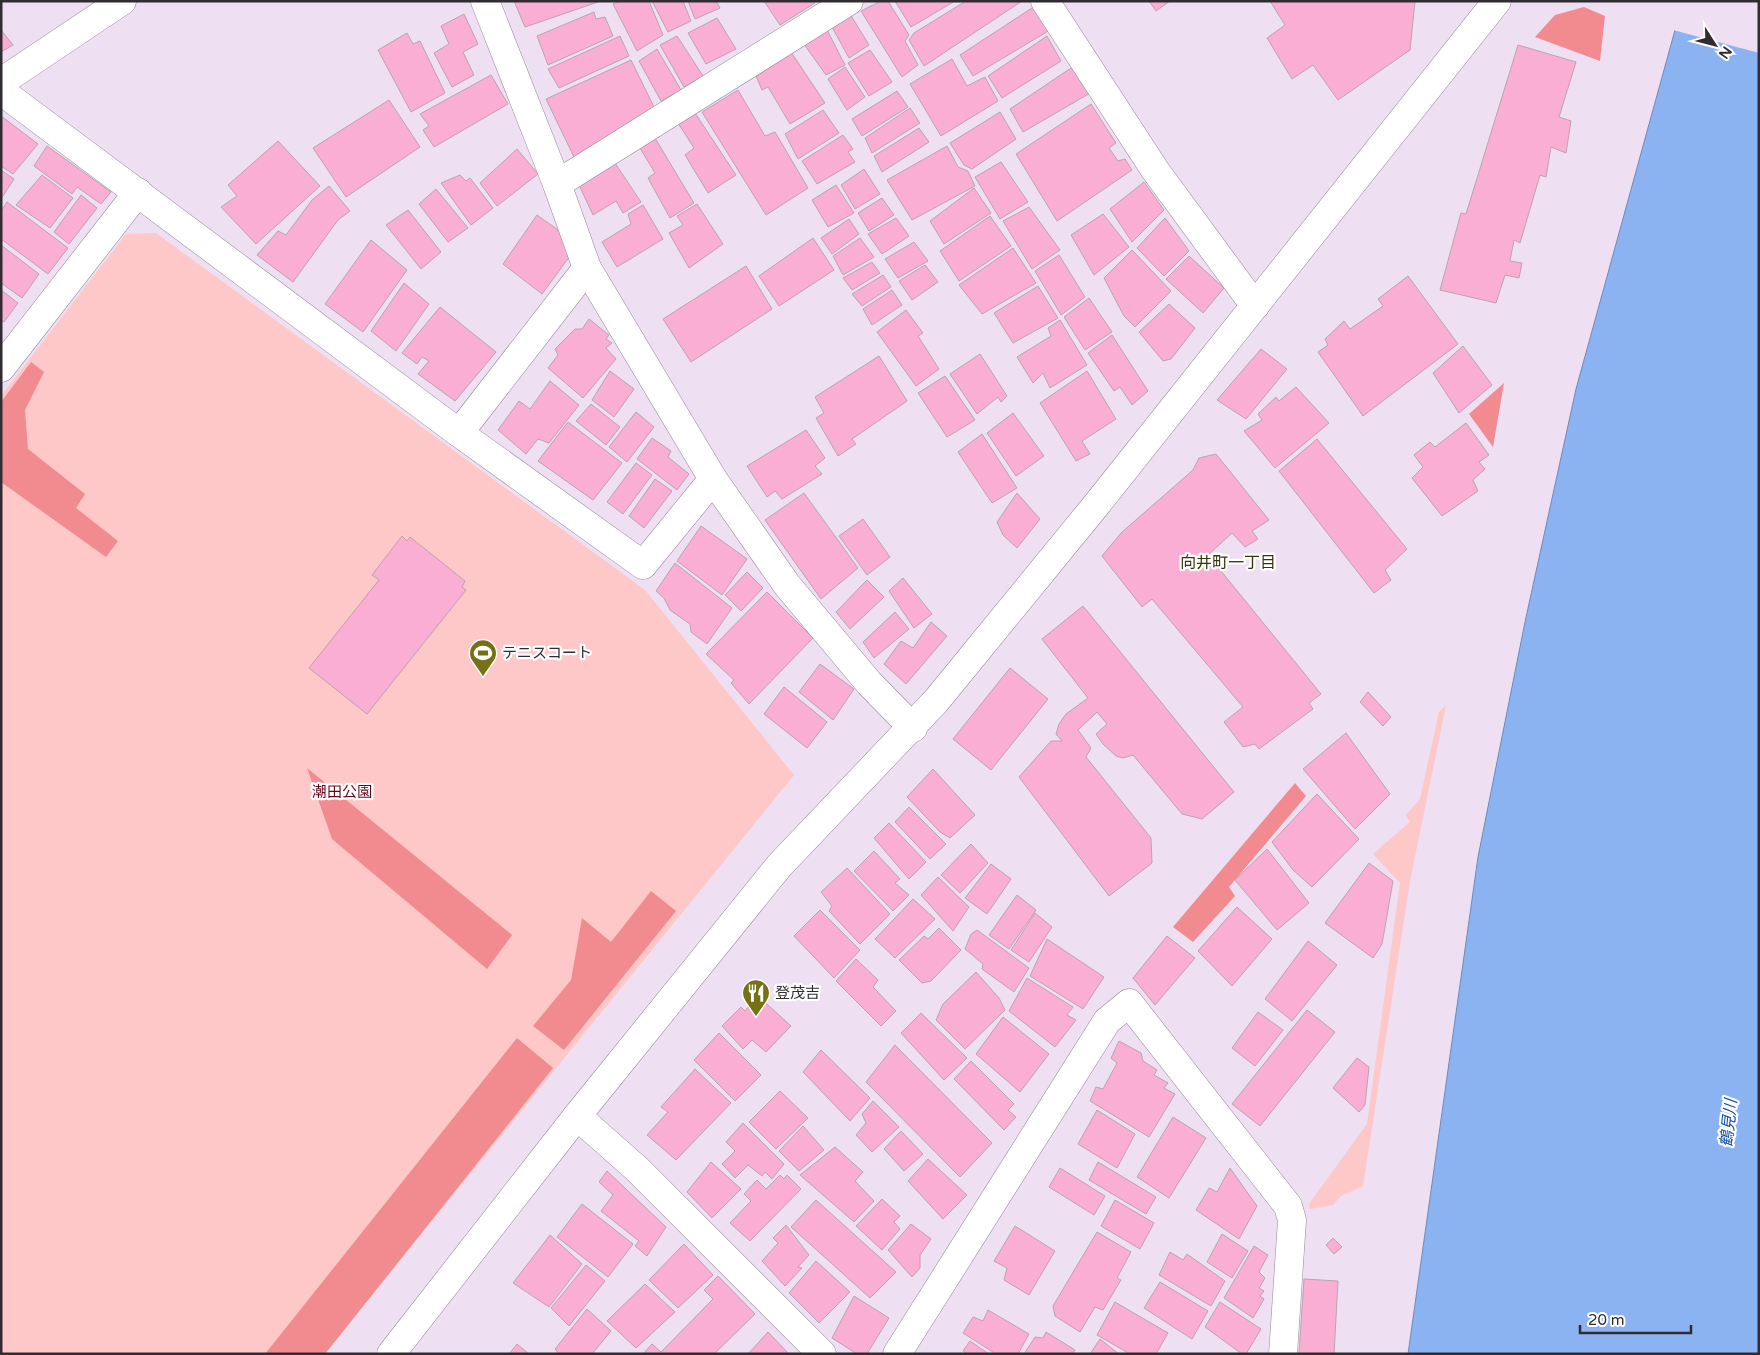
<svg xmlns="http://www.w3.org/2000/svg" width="1760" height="1355" font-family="'Varela Round','Noto Sans JP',sans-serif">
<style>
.green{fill:#fec7c8}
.forest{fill:#f18b8f}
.water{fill:#8bb3f1;stroke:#708ab8}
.pier{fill:#eedff2}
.building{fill:#faaed4;stroke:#bba4ae}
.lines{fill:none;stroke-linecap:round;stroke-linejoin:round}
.street-casing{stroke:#958899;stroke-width:29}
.secondary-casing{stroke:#958899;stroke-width:29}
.street{stroke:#fff;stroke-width:28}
.secondary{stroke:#fff;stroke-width:28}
.labels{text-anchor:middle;stroke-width:4.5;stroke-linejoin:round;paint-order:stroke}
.poi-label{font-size:15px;fill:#312b32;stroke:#fff;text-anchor:start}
.park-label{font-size:15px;fill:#64061b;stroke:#fff}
.neighbourhood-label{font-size:16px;fill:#37350a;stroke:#fff}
.water-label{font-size:16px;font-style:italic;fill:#104ea6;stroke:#fff}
</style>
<rect width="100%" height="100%" fill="#eedff2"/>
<g class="green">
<path d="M156,233L645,590L794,775L324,1354H1V396L126,234Z"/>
<path d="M1446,705L1410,881L1363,1186L1341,1196L1333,1205L1310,1209L1309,1204L1367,1124L1400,883L1373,854L1410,822L1406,815L1420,799L1439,712Z"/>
</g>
<g class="forest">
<path d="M1584,7L1605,16L1600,61L1535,37L1555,15Z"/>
<path d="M31,362L44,372L25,410L28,449L85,494L76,508L118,541L106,557L1,482V402Z"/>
<path d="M1504,383L1493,447L1469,414Z"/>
<path d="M307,768L512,935L487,969L332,839Z"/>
<path d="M1295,783L1306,796L1229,887L1235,896L1193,942L1173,927Z"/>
<path d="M651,891L676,911L564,1050L533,1026L571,980L582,918L611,942Z"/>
<path d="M517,1038L553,1068L325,1354H265Z"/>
</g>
<path class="water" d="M1683,1H1759V1354H1408L1478,857L1525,622L1576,389Z"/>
<path class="pier" d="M1681,1H1759V53L1673,30Z"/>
<g class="building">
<path d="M514,1H601L525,27Z"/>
<path d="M620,1H649L663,35L637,51L613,4Z"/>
<path d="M652,1H683L691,21L668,32Z"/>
<path d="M688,1H716L720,8L695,19Z"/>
<path d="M764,1H814L815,3L780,25Z"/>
<path d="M881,1H888L909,35L905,41L918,65L902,77L861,11Z"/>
<path d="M895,1H955L911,27Z"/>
<path d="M966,1H1022L924,66L909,40L914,33Z"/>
<path d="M1149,1H1170L1156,11Z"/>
<path d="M1270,1H1415L1410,50L1338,100L1313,65L1292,79L1267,38L1285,25Z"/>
<path d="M1035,6L1050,30L973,76L960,55Z"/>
<path d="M594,12L596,19L605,17L613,36L548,65L537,36Z"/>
<path d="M464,14L478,44L463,52L474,75L452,87L434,53L449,44L441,26Z"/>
<path d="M850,14L869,45L849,58L832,27Z"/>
<path d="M717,18L736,49L706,64L688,33Z"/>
<path d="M826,28L845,65L826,75L801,40Z"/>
<path d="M1,30L13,45L1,52Z"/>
<path d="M407,33L413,44L420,41L445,93L411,112L378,50Z"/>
<path d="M620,36L629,56L559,88L548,69Z"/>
<path d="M677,36L703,76L684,87L660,45Z"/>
<path d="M1047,36L1061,61L1002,98L988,76Z"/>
<path d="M1518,45L1576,62L1559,117L1571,121L1566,153L1551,147L1546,177L1540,175L1520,243L1514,240L1510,261L1522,263L1519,278L1505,275L1496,303L1440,290L1461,213L1466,214Z"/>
<path d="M657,49L681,90L661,101L639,61Z"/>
<path d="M870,50L892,82L869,96L848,63Z"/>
<path d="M791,52L825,103L790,124L768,87L762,90L756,76Z"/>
<path d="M952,59L967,86L985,77L998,101L941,136L910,84Z"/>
<path d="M631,60L656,111L575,159L546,99Z"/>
<path d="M1074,66L1092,92L1023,132L1010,109Z"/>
<path d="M845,67L865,97L847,110L828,79Z"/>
<path d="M491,75L508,104L434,147L423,130L429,126L420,114Z"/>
<path d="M738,90L765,136L775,132L808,188L766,215L702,112Z"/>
<path d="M897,91L908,107L862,136L852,119Z"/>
<path d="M389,100L420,147L346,197L313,148Z"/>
<path d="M1091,104L1116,143L1109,148L1118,161L1125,159L1132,170L1057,221L1016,154Z"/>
<path d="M910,108L920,123L872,153L865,138Z"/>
<path d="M823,110L839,133L798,159L785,134Z"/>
<path d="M1000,112L1016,139L972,169L964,165L950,143Z"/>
<path d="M695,113L736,175L708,193L685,155L694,148L678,123Z"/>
<path d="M1,116L38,144L13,174L1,166Z"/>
<path d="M919,128L929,142L882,172L874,156Z"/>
<path d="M843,135L853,149L848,152L855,162L817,184L802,161Z"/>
<path d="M655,138L694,203L670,218L648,178L655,173L640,148Z"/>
<path d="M278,141L320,186L256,244L221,207L237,196L228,185Z"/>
<path d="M47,146L111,192L101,204L77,187L72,194L34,166Z"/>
<path d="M947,146L958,167L968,171L975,186L912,220L887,180Z"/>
<path d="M517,149L538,174L497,206L480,183Z"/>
<path d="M1001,162L1028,202L1000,219L975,177Z"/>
<path d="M615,163L641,202L623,213L616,201L593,215L579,185Z"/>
<path d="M864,169L880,194L855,209L841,185Z"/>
<path d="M1,170L14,179L1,199Z"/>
<path d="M42,175L73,198L50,228L16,205Z"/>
<path d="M460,175L466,181L470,178L493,208L471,225L441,183Z"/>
<path d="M1144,182L1164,210L1132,242L1110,209Z"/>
<path d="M836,185L854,213L828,227L812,200Z"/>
<path d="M329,186L350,211L338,220L293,282L257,255L278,231L286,235L312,200Z"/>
<path d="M974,188L991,213L944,244L930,221Z"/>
<path d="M436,189L468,228L448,242L419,204Z"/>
<path d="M81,195L97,208L69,244L54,232Z"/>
<path d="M882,198L894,215L869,231L858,213Z"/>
<path d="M7,202L68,248L48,274L1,239V211Z"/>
<path d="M697,204L723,244L689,268L669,233L683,225L677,216Z"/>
<path d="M643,205L663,239L617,267L602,242L631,224L628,214Z"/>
<path d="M1029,207L1060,250L1032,269L1003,221Z"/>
<path d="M408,210L441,252L421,269L386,225Z"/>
<path d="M1103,214L1129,247L1094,275L1071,235Z"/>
<path d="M537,215L561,232L570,256L542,294L503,264Z"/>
<path d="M990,216L1011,246L959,281L940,251Z"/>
<path d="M896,218L909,236L882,254L868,234Z"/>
<path d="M1165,218L1189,251L1164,276L1137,248Z"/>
<path d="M849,219L859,234L832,254L821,238Z"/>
<path d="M813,238L834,270L779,306L759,276Z"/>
<path d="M860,238L874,257L843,275L833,256Z"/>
<path d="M371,240L407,270L363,332L325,304Z"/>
<path d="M914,242L928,261L898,278L885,259Z"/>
<path d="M1,245L39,274L22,298L1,283Z"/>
<path d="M1013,248L1036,283L982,314L959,285Z"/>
<path d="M1132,250L1171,291L1135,327L1124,316L1104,278Z"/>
<path d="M1059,255L1085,297L1061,315L1035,271Z"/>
<path d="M1189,256L1224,288L1203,313L1166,279Z"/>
<path d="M872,262L880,273L852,290L843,278Z"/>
<path d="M925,265L938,282L912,300L899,281Z"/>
<path d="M746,266L772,309L691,362L663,319Z"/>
<path d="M883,275L891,287L862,306L852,294Z"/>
<path d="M1408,276L1458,344L1363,416L1318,352L1328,345L1325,339L1344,321L1350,329L1383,306L1378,299Z"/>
<path d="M404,283L429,304L396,351L371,331Z"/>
<path d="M1038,286L1058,318L1013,343L994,313Z"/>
<path d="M1,290L18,303L4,322L1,320Z"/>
<path d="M892,290L902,305L872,325L863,309Z"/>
<path d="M1089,298L1112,332L1085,350L1064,317Z"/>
<path d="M1169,304L1195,328L1171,359L1163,361L1139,332Z"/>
<path d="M440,307L496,352L455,401L418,374L429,361L422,357L417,364L402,353Z"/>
<path d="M906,310L923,333L918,336L939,369L916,386L877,332Z"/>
<path d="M589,319L609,335L606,339L612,343L606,348L616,359L583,398L548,368L558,355L555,349L575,329H582Z"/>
<path d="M1060,320L1087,365L1050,388L1043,373L1033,383L1017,357L1051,336L1048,328Z"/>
<path d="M1112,335L1148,391L1132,405L1120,387L1114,391L1088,353Z"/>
<path d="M1463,346L1492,385L1459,413L1433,373Z"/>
<path d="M1261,349L1287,369L1246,419L1217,400Z"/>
<path d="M980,354L1007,396L1001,402L998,397L977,414L950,374Z"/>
<path d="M879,356L907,401L852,439L856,444L838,456L816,418L824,413L815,397Z"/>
<path d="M610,371L634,389L614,417L592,400Z"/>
<path d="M1087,371L1116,419L1082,441L1090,454L1076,461L1040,403Z"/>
<path d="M945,376L975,420L947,437L918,393Z"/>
<path d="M550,381L579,405L549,443L538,439L526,454L498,430L519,401L530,409Z"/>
<path d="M1296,387L1329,423L1275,468L1244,431L1262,420L1258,414L1276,397L1279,401Z"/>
<path d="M591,404L620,427L606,445L576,421Z"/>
<path d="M636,412L654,427L627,462L609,447Z"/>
<path d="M1013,413L1044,456L1016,476L987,433Z"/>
<path d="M568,422L622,463L593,500L538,461Z"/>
<path d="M1466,423L1489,455L1479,462L1485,469L1473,480L1478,491L1442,516L1412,478L1423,467L1414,455L1430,442L1435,447Z"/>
<path d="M806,430L825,458L815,466L822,474L782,499L775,491L767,497L747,466Z"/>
<path d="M982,434L1017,488L992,503L958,452Z"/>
<path d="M652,438L671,451L668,457L689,474L677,490L637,459Z"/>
<path d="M1317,439L1407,549L1385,570L1391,580L1374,593L1279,471Z"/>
<path d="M1216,454L1269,520L1252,531L1258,539L1245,547L1232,533L1208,555L1321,694L1309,703L1313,709L1259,749L1255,744L1243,747L1224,722L1243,707L1152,599L1142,607L1102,556L1121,533L1193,470L1199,458Z"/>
<path d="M636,463L652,475L623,514L607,502Z"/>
<path d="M655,479L672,491L644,528L629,516Z"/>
<path d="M804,493L858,568L821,599L765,520Z"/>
<path d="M1017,493L1040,519L1017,548L1003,535L997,522Z"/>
<path d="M863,519L890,557L867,575L839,536Z"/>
<path d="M701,526L747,559L722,595L677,561Z"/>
<path d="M402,536L407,541L410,537L465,581L462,587L466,590L367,714L309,668L379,580L372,575Z"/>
<path d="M675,563L732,608L707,644L691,632L690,624L670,610L664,598L656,591Z"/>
<path d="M747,572L763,588L741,611L725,595Z"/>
<path d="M903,578L932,614L914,628L889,591Z"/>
<path d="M867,580L884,597L850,629L836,612Z"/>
<path d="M767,592L813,638L749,704L731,683L734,680L706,654Z"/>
<path d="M1083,606L1234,792L1202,819L1182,814L1133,755L1123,758L1116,756L1103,744L1096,734L1107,724L1097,712L1078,730L1091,748L1086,757L1151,838L1152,863L1109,896L1019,777L1051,741H1062L1056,734L1059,724L1066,714L1088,698L1042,639Z"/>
<path d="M895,612L909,629L874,658L863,642Z"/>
<path d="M931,622L947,636L906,684L884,664L901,641L913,648Z"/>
<path d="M820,664L854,689L833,720L799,692Z"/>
<path d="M1010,668L1048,699L991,770L953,739Z"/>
<path d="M784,687L827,722L807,748L764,714Z"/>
<path d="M1368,692L1391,717L1383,726L1360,702Z"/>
<path d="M1346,733L1390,794L1355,829L1303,769Z"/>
<path d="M933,769L975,815L950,838L940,832L907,797Z"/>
<path d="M1317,794L1359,839L1312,887L1293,870L1272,842Z"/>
<path d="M909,807L946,844L930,859L895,822Z"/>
<path d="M889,823L926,862L909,879L874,838Z"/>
<path d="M971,844L988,863L960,893L941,875Z"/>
<path d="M1267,849L1309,903L1277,930L1235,880Z"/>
<path d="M874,851L900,879L895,883L909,895L893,911L854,871Z"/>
<path d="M1369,863L1393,881L1382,944L1373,958L1325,923Z"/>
<path d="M991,864L1011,879L987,914L965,898Z"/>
<path d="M847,868L890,914L860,944L829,911L832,906L821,892Z"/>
<path d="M938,877L969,907L953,931L921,895Z"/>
<path d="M1017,895L1036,910L1009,949L989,935Z"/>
<path d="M913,899L935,919L895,958L875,939Z"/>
<path d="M1237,907L1272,939L1232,986L1198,951Z"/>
<path d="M820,910L860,950L834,978L794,936Z"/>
<path d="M1035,913L1052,927L1029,962L1011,950Z"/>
<path d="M939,928L961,950L931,981L922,983L899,960L924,936L928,939Z"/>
<path d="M977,930L1029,968L1014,992L982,969L983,964L965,949L971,934Z"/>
<path d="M1167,936L1195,958L1155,1005L1133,978Z"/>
<path d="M1047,939L1104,977L1083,1009L1030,976Z"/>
<path d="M1308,941L1337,965L1292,1021L1265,999Z"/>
<path d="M856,959L878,980L873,987L896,1011L881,1026L836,981Z"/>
<path d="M976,972L999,998L1005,1010L965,1049L936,1020L943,1004Z"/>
<path d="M1027,978L1073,1007L1067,1015L1076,1020L1055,1047L1009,1011Z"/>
<path d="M758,996L791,1026L766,1052L752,1040L743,1049L722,1026L741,1007L745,1011Z"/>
<path d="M1307,1010L1335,1032L1260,1126L1232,1104Z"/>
<path d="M1258,1012L1283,1030L1255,1066L1232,1048Z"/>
<path d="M921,1013L967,1058L944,1080L901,1033Z"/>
<path d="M1003,1017L1049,1054L1020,1092L976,1054Z"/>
<path d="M719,1033L761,1075L735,1101L694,1060Z"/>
<path d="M1119,1041L1141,1053L1143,1061L1157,1070L1154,1075L1168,1083L1164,1088L1175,1094L1149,1137L1090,1101L1096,1087L1103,1089L1117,1063L1111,1058Z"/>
<path d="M895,1045L992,1143L960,1177L866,1082Z"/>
<path d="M821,1050L870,1098L850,1121L803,1072Z"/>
<path d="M1357,1058L1369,1067L1365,1105L1359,1112L1333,1088Z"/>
<path d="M971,1061L1014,1104L1008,1110L1016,1117L1004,1130L954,1079Z"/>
<path d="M695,1069L731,1103L676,1160L647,1135L668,1112L661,1107Z"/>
<path d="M780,1091L808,1118L776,1149L749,1122Z"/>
<path d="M873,1101L899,1127L872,1152L856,1135L866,1123L862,1114Z"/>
<path d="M1097,1110L1135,1134L1117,1168L1078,1144Z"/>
<path d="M1173,1117L1206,1138L1169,1198L1137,1177Z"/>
<path d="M743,1123L784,1164L772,1179L765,1172L762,1176L748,1165L735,1178L722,1164L735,1151L726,1142Z"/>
<path d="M803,1126L824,1150L799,1171L779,1151Z"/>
<path d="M901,1131L923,1154L904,1171L884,1149Z"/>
<path d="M835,1147L863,1172L855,1181L874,1201L854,1222L800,1175Z"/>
<path d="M928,1159L967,1195L943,1219L908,1181Z"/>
<path d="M711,1162L741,1189L712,1218L687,1192Z"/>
<path d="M1098,1162L1156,1197L1146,1214L1089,1180Z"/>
<path d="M1060,1168L1105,1196L1094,1215L1049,1187Z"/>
<path d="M1230,1168L1257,1206L1239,1239L1196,1210L1209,1188L1217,1192Z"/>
<path d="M607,1171L666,1227L647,1256L635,1246L639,1241L601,1211L613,1195L599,1182Z"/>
<path d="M780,1175L784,1179L787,1175L801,1189L750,1241L730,1223L751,1201L744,1194L757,1180L766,1189Z"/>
<path d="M882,1199L900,1216L894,1222L900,1229L882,1250L856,1226Z"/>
<path d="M816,1200L896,1272L870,1298L791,1227Z"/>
<path d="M1115,1200L1154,1223L1140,1249L1101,1226Z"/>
<path d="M582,1204L633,1244L608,1277L557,1237Z"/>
<path d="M911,1224L931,1239L920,1255V1268L912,1277L888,1250Z"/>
<path d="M786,1225L809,1255L798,1267L802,1268L785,1286L762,1261L778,1243L773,1238Z"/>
<path d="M1015,1226L1055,1251L1029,1295L1004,1280L1007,1268L994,1261Z"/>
<path d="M1097,1232L1131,1252L1117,1278L1121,1280L1103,1310L1095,1307L1080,1332L1055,1316L1053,1306Z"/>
<path d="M1222,1234L1248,1251L1232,1278L1207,1262Z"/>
<path d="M550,1235L582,1264L549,1307L513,1283Z"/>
<path d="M1333,1238L1342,1247L1334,1254L1326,1245Z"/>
<path d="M684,1244L713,1275L678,1308L649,1280Z"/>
<path d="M1254,1246L1268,1255L1259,1272L1265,1278L1259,1288L1264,1291L1260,1296L1264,1299L1253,1318L1224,1298Z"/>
<path d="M1170,1252L1183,1260L1187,1254L1225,1281L1211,1306L1159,1275Z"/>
<path d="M816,1261L850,1292L819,1323L789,1293Z"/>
<path d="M586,1265L605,1281L569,1326L551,1308Z"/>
<path d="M718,1276L755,1314L714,1354H643L652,1344L661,1352L713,1299L704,1290Z"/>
<path d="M1304,1279L1338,1281L1334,1354H1299Z"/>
<path d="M1160,1282L1208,1311L1192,1339L1144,1308Z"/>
<path d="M645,1284L675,1312L636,1348L607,1321Z"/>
<path d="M854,1296L889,1318L867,1354H857L832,1338Z"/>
<path d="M1115,1302L1168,1333L1156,1354H1130L1097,1335Z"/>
<path d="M1220,1302L1261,1329L1246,1354H1242L1205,1327Z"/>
<path d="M587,1309L611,1331L592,1354H559L555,1349Z"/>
<path d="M988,1310L1029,1334L1018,1354H996L963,1333L973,1317L983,1321Z"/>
<path d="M768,1332L789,1354H748Z"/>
<path d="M1046,1332L1075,1350L1072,1354H1024L1035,1337L1043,1338Z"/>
<path d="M1100,1339L1119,1354H1090Z"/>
<path d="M970,1341L989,1354H967L963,1351Z"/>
<path d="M517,1344L529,1354H509Z"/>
</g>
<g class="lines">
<g class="street-casing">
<g id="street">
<path d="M485,1L557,184L587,268L713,479L787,585L869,683L913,728"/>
<path d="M1045,1L1155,170L1255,306"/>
<path d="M1,82L122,1"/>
<path d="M1,91L459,433L643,565L713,479"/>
<path d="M557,184L849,1"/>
<path d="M1,368L138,192"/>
<path d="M459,433L587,268"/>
<path d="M577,1116L637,1169L822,1354"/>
<path d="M897,1354L1107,1021L1129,1003L1288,1206L1292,1220L1283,1354"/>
</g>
</g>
<g class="secondary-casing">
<path id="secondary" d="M391,1354L577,1116L779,866L936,701L1097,504L1497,1"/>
</g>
<use href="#street" class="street"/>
<use href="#secondary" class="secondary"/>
</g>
<defs>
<g id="stadium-pin" transform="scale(1.4375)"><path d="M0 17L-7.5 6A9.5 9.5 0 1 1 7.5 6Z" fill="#767114" stroke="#fff"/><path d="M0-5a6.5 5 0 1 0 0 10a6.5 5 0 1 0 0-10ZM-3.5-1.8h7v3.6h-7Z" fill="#fff"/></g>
<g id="restaurant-pin" transform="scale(1.4375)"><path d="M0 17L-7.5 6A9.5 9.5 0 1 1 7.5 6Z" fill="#767114" stroke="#fff"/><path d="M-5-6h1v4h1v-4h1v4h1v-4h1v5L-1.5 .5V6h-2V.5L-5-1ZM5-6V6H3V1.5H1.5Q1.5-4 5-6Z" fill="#fff"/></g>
</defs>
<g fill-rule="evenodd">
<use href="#stadium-pin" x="483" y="653"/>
<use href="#restaurant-pin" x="756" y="993"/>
</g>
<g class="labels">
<g class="poi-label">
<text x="502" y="658">テニスコート</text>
<text x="775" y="998">登茂吉</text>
</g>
<g class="park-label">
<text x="342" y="797">潮田公園</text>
</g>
<g class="neighbourhood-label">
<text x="1228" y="568">向井町一丁目</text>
</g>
<g class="water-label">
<text transform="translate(1728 1123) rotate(-84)" y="6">鶴見川</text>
</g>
</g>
<rect width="1760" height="1355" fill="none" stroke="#312b32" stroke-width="5"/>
<g transform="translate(1715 45) rotate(126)" stroke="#ffffff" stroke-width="4" paint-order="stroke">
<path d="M0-4L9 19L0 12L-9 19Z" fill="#312b32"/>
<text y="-8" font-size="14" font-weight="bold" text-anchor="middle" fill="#312b32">N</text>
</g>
<path d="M1580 1325v8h111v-8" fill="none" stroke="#312b32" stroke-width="2.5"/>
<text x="1588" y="1325" font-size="15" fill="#312b32" stroke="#ffffff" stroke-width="4" paint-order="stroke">20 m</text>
</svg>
